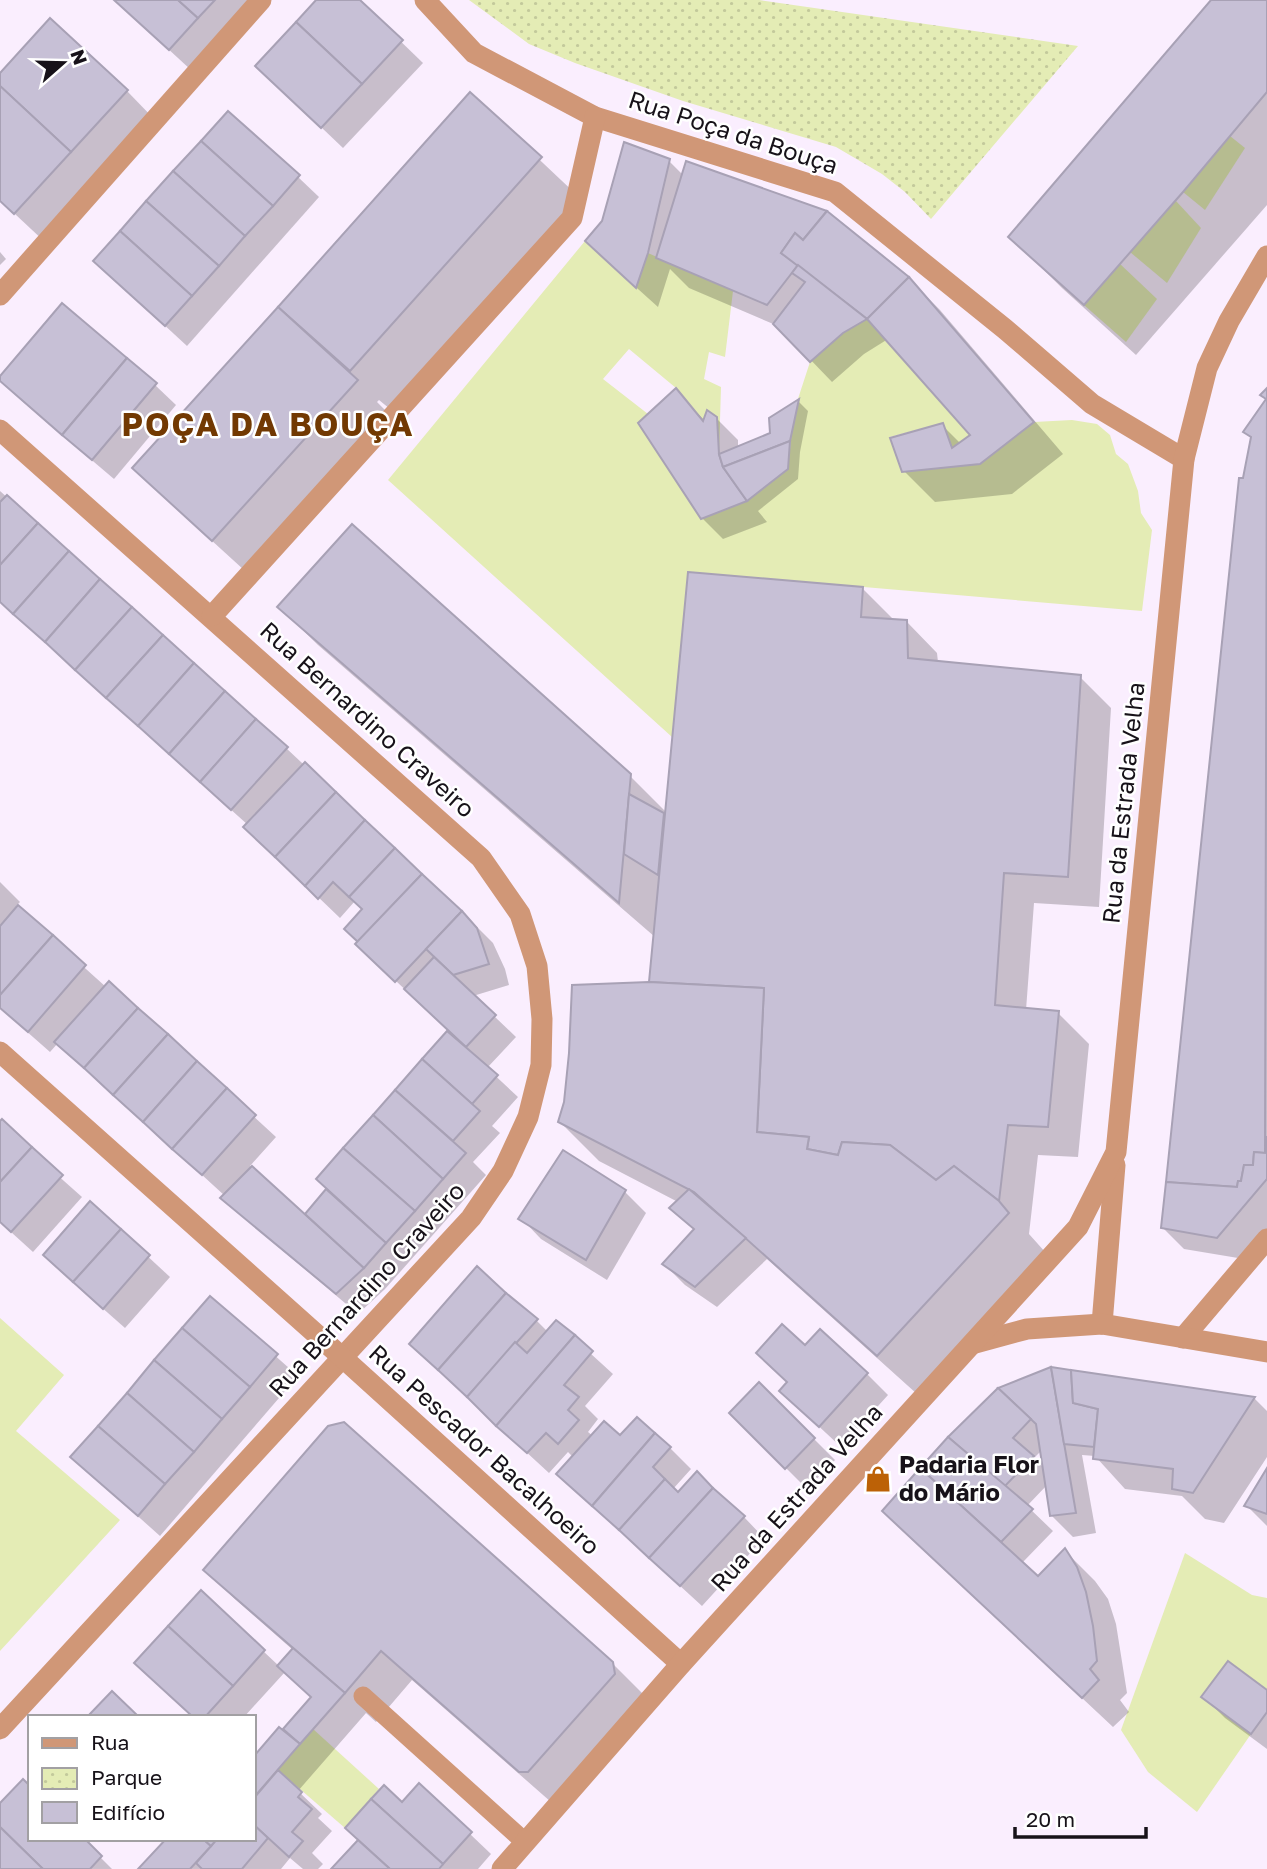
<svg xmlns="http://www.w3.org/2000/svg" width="1267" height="1869" font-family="'Golos Text',sans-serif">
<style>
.green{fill:#e4ecb5}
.park{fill:url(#park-dots)}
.shadow{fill:#0003;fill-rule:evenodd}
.building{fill:#c7c0d6;stroke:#a8a1b5;stroke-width:2}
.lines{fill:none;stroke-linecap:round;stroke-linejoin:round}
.lane{stroke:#d09777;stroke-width:19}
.street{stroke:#d09777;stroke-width:21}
.labels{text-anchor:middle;stroke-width:5;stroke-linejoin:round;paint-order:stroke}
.street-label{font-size:24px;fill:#171219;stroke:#fff}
.poi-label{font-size:24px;font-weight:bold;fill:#171219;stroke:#fff;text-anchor:start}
.district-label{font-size:32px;font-weight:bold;letter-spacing:2px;fill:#723902;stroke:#fff}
</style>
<defs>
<pattern id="park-dots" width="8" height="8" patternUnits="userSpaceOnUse" patternTransform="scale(1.75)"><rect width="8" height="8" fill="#e4ecb5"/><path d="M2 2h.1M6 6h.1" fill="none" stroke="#c3c99b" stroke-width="1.8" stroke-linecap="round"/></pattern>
</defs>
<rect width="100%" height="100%" fill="#faeefe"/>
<g class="green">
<path d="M1230,136L1245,148L1205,210L1183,192Z"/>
<path d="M1176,201L1201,228L1167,283L1130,252Z"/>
<path d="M585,241L636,288L648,253L733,291L725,357L709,352L704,379L721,387L719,454L717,417L707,411L703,421L676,388L629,349L603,379L648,414L638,423L701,519L747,501L788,469L794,411L810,362L843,333L867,319L970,435L952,448L943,423L890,437L903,472L980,464L1034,422L1072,420L1097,424L1110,435L1116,454L1128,464L1138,491L1141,513L1152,530L1142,611L688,572L672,737L388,480Z"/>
<path d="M1119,263L1157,299L1126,342L1084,305Z"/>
<path d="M0,1318L64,1375L16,1431L120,1520L0,1651Z"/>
<path d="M1185,1553L1252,1595L1267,1598V1690L1228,1661L1202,1697L1251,1734L1197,1812L1148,1772L1121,1730Z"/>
<path d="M313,1729L379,1789L345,1828L278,1770Z"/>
</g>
<path class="park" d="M469,0H759L1078,46L931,219L905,192L882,174L836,147L683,101L575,63L529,44Z"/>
<g class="shadow">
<path d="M115,0H254L191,70Z"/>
<path d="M318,0H358L423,63L343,148L278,86Z"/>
<path d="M1213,0H1267V205L1136,355L1062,288L1011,237Z"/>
<path d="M0,75L127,91L157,122L46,243L0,200Z"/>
<path d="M470,94L579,197L390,409L379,400L377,402L387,412L244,570L165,498L279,308Z"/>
<path d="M669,161L683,175L908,278L940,310L1063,454L1012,494L935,502L904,471L942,425L961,444L973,435L888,339L864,354L832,382L778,326L689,288L670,269L658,307L608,262Z"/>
<path d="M298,177L319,197L187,346L95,261Z"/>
<path d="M0,252L6,259L0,265Z"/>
<path d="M0,379L155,385L176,405L114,479L21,400Z"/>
<path d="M676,391L705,421L716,418L738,440V448L772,434L798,401L808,411L800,452L798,479L758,511L767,522L723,539L702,518Z"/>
<path d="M1267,400V1236L1238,1258L1184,1249L1163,1228L1244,480L1252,439L1246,432Z"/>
<path d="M0,491L286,748L471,921L493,943L505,969L509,985L473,996L516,1037L487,1068L518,1097L492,1126L500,1133L473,1162L486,1175L385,1289L358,1314L244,1218L223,1198L225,1196L58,1043L50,1052L0,1008V882L20,902L16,906L106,987L109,983L276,1137L250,1166L305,1216L328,1189L318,1179L449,1031L379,965L364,910L355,901L340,918L267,848L248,825L0,602Z"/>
<path d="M862,588L893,619L907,622L937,653L938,662L1080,677L1111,708L1099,907L1034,903L1026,1010L1058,1013L1089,1044L1078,1157L1038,1155L1029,1234L1046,1253L917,1394L767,1259L717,1307L685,1285L664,1264L695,1230L672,1208L678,1202L599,1161L560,1122L651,983L655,937L318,645L279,607L630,776L667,813Z"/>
<path d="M0,1124L82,1197L33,1252L0,1222Z"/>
<path d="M563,1153L625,1192L646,1213L607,1280L541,1239L521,1218Z"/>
<path d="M91,1204L170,1277L125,1328L66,1276Z"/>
<path d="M210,1298L298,1376L160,1536L94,1477Z"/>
<path d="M536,1320L548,1332L556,1322L613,1374L585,1406L598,1419L588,1432L593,1436L621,1438L670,1448L691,1469L673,1489L678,1494L744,1517L764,1538L702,1606L558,1474L573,1457L568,1452L549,1473L432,1365Z"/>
<path d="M805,1348L867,1374L888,1395L841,1447L781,1391L788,1383Z"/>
<path d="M1071,1371L1255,1399L1267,1411V1457L1224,1523L1205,1519L1182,1496L1125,1489L1095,1456L1082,1455L1096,1533L1073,1537L1052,1516L1047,1485L1027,1506L1053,1531L1022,1563L1038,1578L1065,1551L1095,1581L1108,1599L1116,1624L1127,1693L1120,1700L1129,1712L1113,1727L915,1542L926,1476ZM1042,1450L1045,1469L1034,1458Z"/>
<path d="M759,1384L835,1460L807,1489L731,1413Z"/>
<path d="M1267,1471V1526L1247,1506Z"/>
<path d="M205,1570L612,1663L643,1694L551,1802L412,1680L376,1722L366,1713L298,1791L322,1814L318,1818L332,1831L312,1853L323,1864L318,1869H303L290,1858L281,1869H141L168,1839H254V1758L280,1729L284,1731L312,1698L285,1672L244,1717H193L201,1593L279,1666L293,1650L236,1600Z"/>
<path d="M1267,1692V1749L1225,1718L1204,1697Z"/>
<path d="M402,1804L470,1834L491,1854L478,1869H333L360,1840Z"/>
<path d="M0,1805L30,1839H82L112,1869H0Z"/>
</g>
<g class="building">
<path d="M114,0H178L198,18L169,50Z"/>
<path d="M178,0H215L198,18Z"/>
<path d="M316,0H360L403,40L362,84L296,22Z"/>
<path d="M1211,0H1267V92L1183,192L1084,305L1008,237Z"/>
<path d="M50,18L128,90L71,152L0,86V73Z"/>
<path d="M296,22L362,84L321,128L255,66Z"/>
<path d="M0,86L71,152L14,214L0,201Z"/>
<path d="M470,92L542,157L350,371L278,307Z"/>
<path d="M228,111L300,175L273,206L201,141Z"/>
<path d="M201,141L273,206L245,236L173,171Z"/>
<path d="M624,142L670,159L648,253L636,288L585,241L602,221Z"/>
<path d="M686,161L827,211L803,240L795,233L781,253L798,265L767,305L656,258Z"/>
<path d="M173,171L245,236L219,266L146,201Z"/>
<path d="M146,201L219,266L192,296L120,231Z"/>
<path d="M827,211L909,277L867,319L781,253L795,233L803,240Z"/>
<path d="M120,231L192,296L165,326L93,261Z"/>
<path d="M798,265L867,319L843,333L810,362L773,324L805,282L792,273Z"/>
<path d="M909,277L1034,422L980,464L902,472L890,438L943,423L952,448L970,435L867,319Z"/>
<path d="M62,303L127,358L62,435L0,381V376Z"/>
<path d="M278,307L358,380L212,541L132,468Z"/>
<path d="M127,358L157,383L92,460L62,435Z"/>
<path d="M676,388L703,421L707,410L717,417L719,454L723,467L747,501L701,519L638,423Z"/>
<path d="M1267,388L1265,1153L1254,1152L1253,1165H1244L1241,1181H1238L1237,1187L1166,1182L1239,478H1243L1251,437L1243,432L1266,399L1260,395Z"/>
<path d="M799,399L790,441L723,467L719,454L770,433L769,418Z"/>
<path d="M790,441L788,469L747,501L723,467Z"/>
<path d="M7,495L38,523L0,565V502Z"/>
<path d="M38,523L69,551L13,614L0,602V565Z"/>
<path d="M352,524L631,774L619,903L277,607Z"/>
<path d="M69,551L100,579L45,642L13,614Z"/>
<path d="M688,572L863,587L861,617L907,620L908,658L1081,675L1068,877L1004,873L995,1005L1059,1011L1048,1127L1008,1125L999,1201L954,1166L936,1180L890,1145L842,1142L838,1155L807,1149L809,1137L757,1132L764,988L649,982Z"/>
<path d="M100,579L132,607L75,670L45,642Z"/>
<path d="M132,607L163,635L106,698L75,670Z"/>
<path d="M163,635L194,663L138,726L106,698Z"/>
<path d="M194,663L225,691L169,754L138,726Z"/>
<path d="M225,691L256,719L200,782L169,754Z"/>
<path d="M256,719L288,747L231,810L200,782Z"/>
<path d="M305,762L336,792L275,857L243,827Z"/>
<path d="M336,792L365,820L305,886L275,857Z"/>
<path d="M629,794L664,813L658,875L624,854Z"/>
<path d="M365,820L395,848L349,897L333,882L318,899L305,886Z"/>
<path d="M395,848L422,874L358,942L344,929L362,909L349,897Z"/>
<path d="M422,874L462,911L395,982L355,944Z"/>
<path d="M18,905L53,935L0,995V926Z"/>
<path d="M462,911L477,928L489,964L453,975L426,949Z"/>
<path d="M53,935L86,965L28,1032L0,1008V995Z"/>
<path d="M434,957L496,1015L466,1047L404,989Z"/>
<path d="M109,981L138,1008L84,1068L54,1042Z"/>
<path d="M649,982L764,988L757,1132L809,1137L807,1149L838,1155L842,1142L890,1145L936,1180L954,1166L999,1201L1009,1213L877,1356L694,1192L558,1122L564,1102L569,1053L572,985Z"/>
<path d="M138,1008L168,1034L113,1095L84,1068Z"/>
<path d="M447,1031L498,1075L472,1104L422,1059Z"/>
<path d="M168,1034L197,1061L143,1122L113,1095Z"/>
<path d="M422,1059L480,1111L453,1141L395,1090Z"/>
<path d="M197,1061L227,1088L172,1149L143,1122Z"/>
<path d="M227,1088L256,1115L202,1175L172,1149Z"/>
<path d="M395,1090L466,1153L443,1179L373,1115Z"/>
<path d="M373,1115L443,1179L415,1211L343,1148Z"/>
<path d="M2,1119L32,1147L0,1182V1121Z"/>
<path d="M1267,1136V1179L1217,1238L1161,1228L1166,1182L1237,1187L1238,1181H1241L1244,1165H1253L1254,1152L1265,1153Z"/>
<path d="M32,1147L63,1175L11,1232L0,1222V1182Z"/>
<path d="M343,1148L415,1211L386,1243L316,1179Z"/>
<path d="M563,1150L626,1190L586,1260L518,1219Z"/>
<path d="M252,1166L364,1268L336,1294L220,1198Z"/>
<path d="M326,1189L386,1243L364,1268L305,1214Z"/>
<path d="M689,1189L746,1238L695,1287L662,1264L694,1229L669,1208Z"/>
<path d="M90,1201L121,1229L73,1282L43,1255Z"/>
<path d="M121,1229L150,1255L103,1309L73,1282Z"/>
<path d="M477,1266L506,1293L438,1370L409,1344Z"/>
<path d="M506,1293L538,1319L467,1397L438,1370Z"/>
<path d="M210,1296L278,1354L250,1387L182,1328Z"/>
<path d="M556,1320L575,1335L496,1426L467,1397L515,1342L527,1353Z"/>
<path d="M782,1324L805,1345L820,1329L868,1373L819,1427L779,1391L787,1382L756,1353Z"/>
<path d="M182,1328L250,1387L222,1419L154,1360Z"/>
<path d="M575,1335L593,1351L564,1385L579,1397L568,1410L579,1420L558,1444L546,1433L527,1453L496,1426Z"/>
<path d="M154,1360L222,1419L194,1452L127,1393Z"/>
<path d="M1051,1367L1076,1513L1050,1516L1036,1424L998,1388Z"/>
<path d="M1051,1367L1071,1370L1073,1403L1098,1409L1094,1447L1064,1444Z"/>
<path d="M1071,1370L1255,1397L1193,1493L1172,1489L1173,1469L1093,1459L1098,1409L1073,1403Z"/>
<path d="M759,1382L815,1438L785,1469L729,1413Z"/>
<path d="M998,1388L1031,1419L1013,1438L1034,1456L1005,1486L948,1437Z"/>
<path d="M127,1393L194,1452L165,1484L98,1426Z"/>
<path d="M637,1417L655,1433L592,1506L556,1474L604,1421L620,1435Z"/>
<path d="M344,1422L613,1662L615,1674L528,1772H519L381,1651L345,1693L203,1570L328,1426Z"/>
<path d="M98,1426L165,1484L138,1516L70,1457Z"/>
<path d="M655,1433L671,1447L653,1467L665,1479L619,1530L592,1506Z"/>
<path d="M948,1437L1033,1509L1001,1542L920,1468Z"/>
<path d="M920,1468L1038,1576L1065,1548L1077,1567L1086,1592L1093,1626L1097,1661L1090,1669L1099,1680L1082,1698L882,1511Z"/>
<path d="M1267,1468V1514L1244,1506Z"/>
<path d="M697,1471L713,1488L649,1558L619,1530L665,1479L678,1492Z"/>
<path d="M713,1488L745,1516L680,1586L649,1558Z"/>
<path d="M201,1590L265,1650L233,1686L168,1626Z"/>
<path d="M168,1626L233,1686L205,1717H193L134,1663Z"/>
<path d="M293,1648L345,1693L300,1744L283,1729L311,1697L277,1666Z"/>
<path d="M1228,1661L1267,1690V1712L1251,1734L1201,1697Z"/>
<path d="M112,1691L139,1717H87Z"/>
<path d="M279,1727L300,1744L256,1795L254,1792V1756Z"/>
<path d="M278,1770L302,1792L298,1797L312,1809L292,1832L303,1841L289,1857L254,1825V1798Z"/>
<path d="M23,1779L30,1786V1839H85L102,1856L90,1869H43L0,1827V1803Z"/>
<path d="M419,1783L472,1832L443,1864L371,1799L384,1785L402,1802Z"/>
<path d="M371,1799L443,1864L439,1869H390L345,1828Z"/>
<path d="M254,1825L268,1838L242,1869H202L196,1863L217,1839H254Z"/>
<path d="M0,1827L43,1869H0Z"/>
<path d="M166,1839H203L211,1846L190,1869H138Z"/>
<path d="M203,1839H217L211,1846Z"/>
<path d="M358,1840L390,1869H331Z"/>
</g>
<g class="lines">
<path class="lane" d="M363,1696L525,1842"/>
<g class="street">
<path d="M425,0L474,53L595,117L835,192L1005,329L1092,404L1184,459"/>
<path d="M0,295L261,0"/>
<path d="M0,430L481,858L520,914L537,966L542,1019L541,1065L528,1117L503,1171L471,1218L0,1729"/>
<path d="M212,616L572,218L595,117"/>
<path d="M0,1052L343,1358L681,1664"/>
<path d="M1102,1324L1115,1165"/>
<path d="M1183,1338L1267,1239"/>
<path d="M975,1343L1027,1329L1102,1324L1267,1352"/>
<path d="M502,1869L681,1664L1078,1227L1116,1152L1184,459L1207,368L1229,321L1267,256"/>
</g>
</g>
<defs>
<g id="shop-bare" transform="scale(2.1)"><path d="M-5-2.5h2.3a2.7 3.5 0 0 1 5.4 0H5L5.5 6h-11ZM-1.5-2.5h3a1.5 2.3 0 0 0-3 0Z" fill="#bc6106" stroke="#fff" stroke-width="2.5" paint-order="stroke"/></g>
</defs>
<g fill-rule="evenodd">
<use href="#shop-bare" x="878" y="1479"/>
</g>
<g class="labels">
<g class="street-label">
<text transform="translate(733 133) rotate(18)" y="8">Rua Poça da Bouça</text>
<text transform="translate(367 720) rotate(42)" y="8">Rua Bernardino Craveiro</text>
<text transform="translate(1124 803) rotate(-84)" y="8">Rua da Estrada Velha</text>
<text transform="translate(367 1290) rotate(-48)" y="8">Rua Bernardino Craveiro</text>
<text transform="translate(484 1450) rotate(42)" y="8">Rua Pescador Bacalhoeiro</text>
<text transform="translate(797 1498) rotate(-48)" y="8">Rua da Estrada Velha</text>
</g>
<g class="poi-label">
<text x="899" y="1473">Padaria Flor<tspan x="899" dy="28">do Mário</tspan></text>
</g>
<g class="district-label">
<text x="268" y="436">POÇA DA BOUÇA</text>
</g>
</g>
<rect x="28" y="1715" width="228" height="126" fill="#ffffff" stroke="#a2a0a3" stroke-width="2"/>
<rect x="42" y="1738" width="35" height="10" fill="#d09777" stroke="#a2a0a3" stroke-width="2"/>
<text x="91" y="1750" font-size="21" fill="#171219">Rua</text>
<rect x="42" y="1768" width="35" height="21" fill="url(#park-dots)" stroke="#a2a0a3" stroke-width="2"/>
<text x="91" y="1785" font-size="21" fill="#171219">Parque</text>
<rect x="42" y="1802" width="35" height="21" fill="#c7c0d6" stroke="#a2a0a3" stroke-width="2"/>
<text x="91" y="1820" font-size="21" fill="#171219">Edifício</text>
<g transform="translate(63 63) rotate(70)" stroke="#ffffff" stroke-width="5" paint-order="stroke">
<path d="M0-5L12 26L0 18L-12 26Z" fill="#171219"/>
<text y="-10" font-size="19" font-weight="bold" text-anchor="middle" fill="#171219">N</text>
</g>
<path d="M1015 1827v10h131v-10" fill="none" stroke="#171219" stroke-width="3.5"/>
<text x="1026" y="1827" font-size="21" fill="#171219" stroke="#ffffff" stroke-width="5" paint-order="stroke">20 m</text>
</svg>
